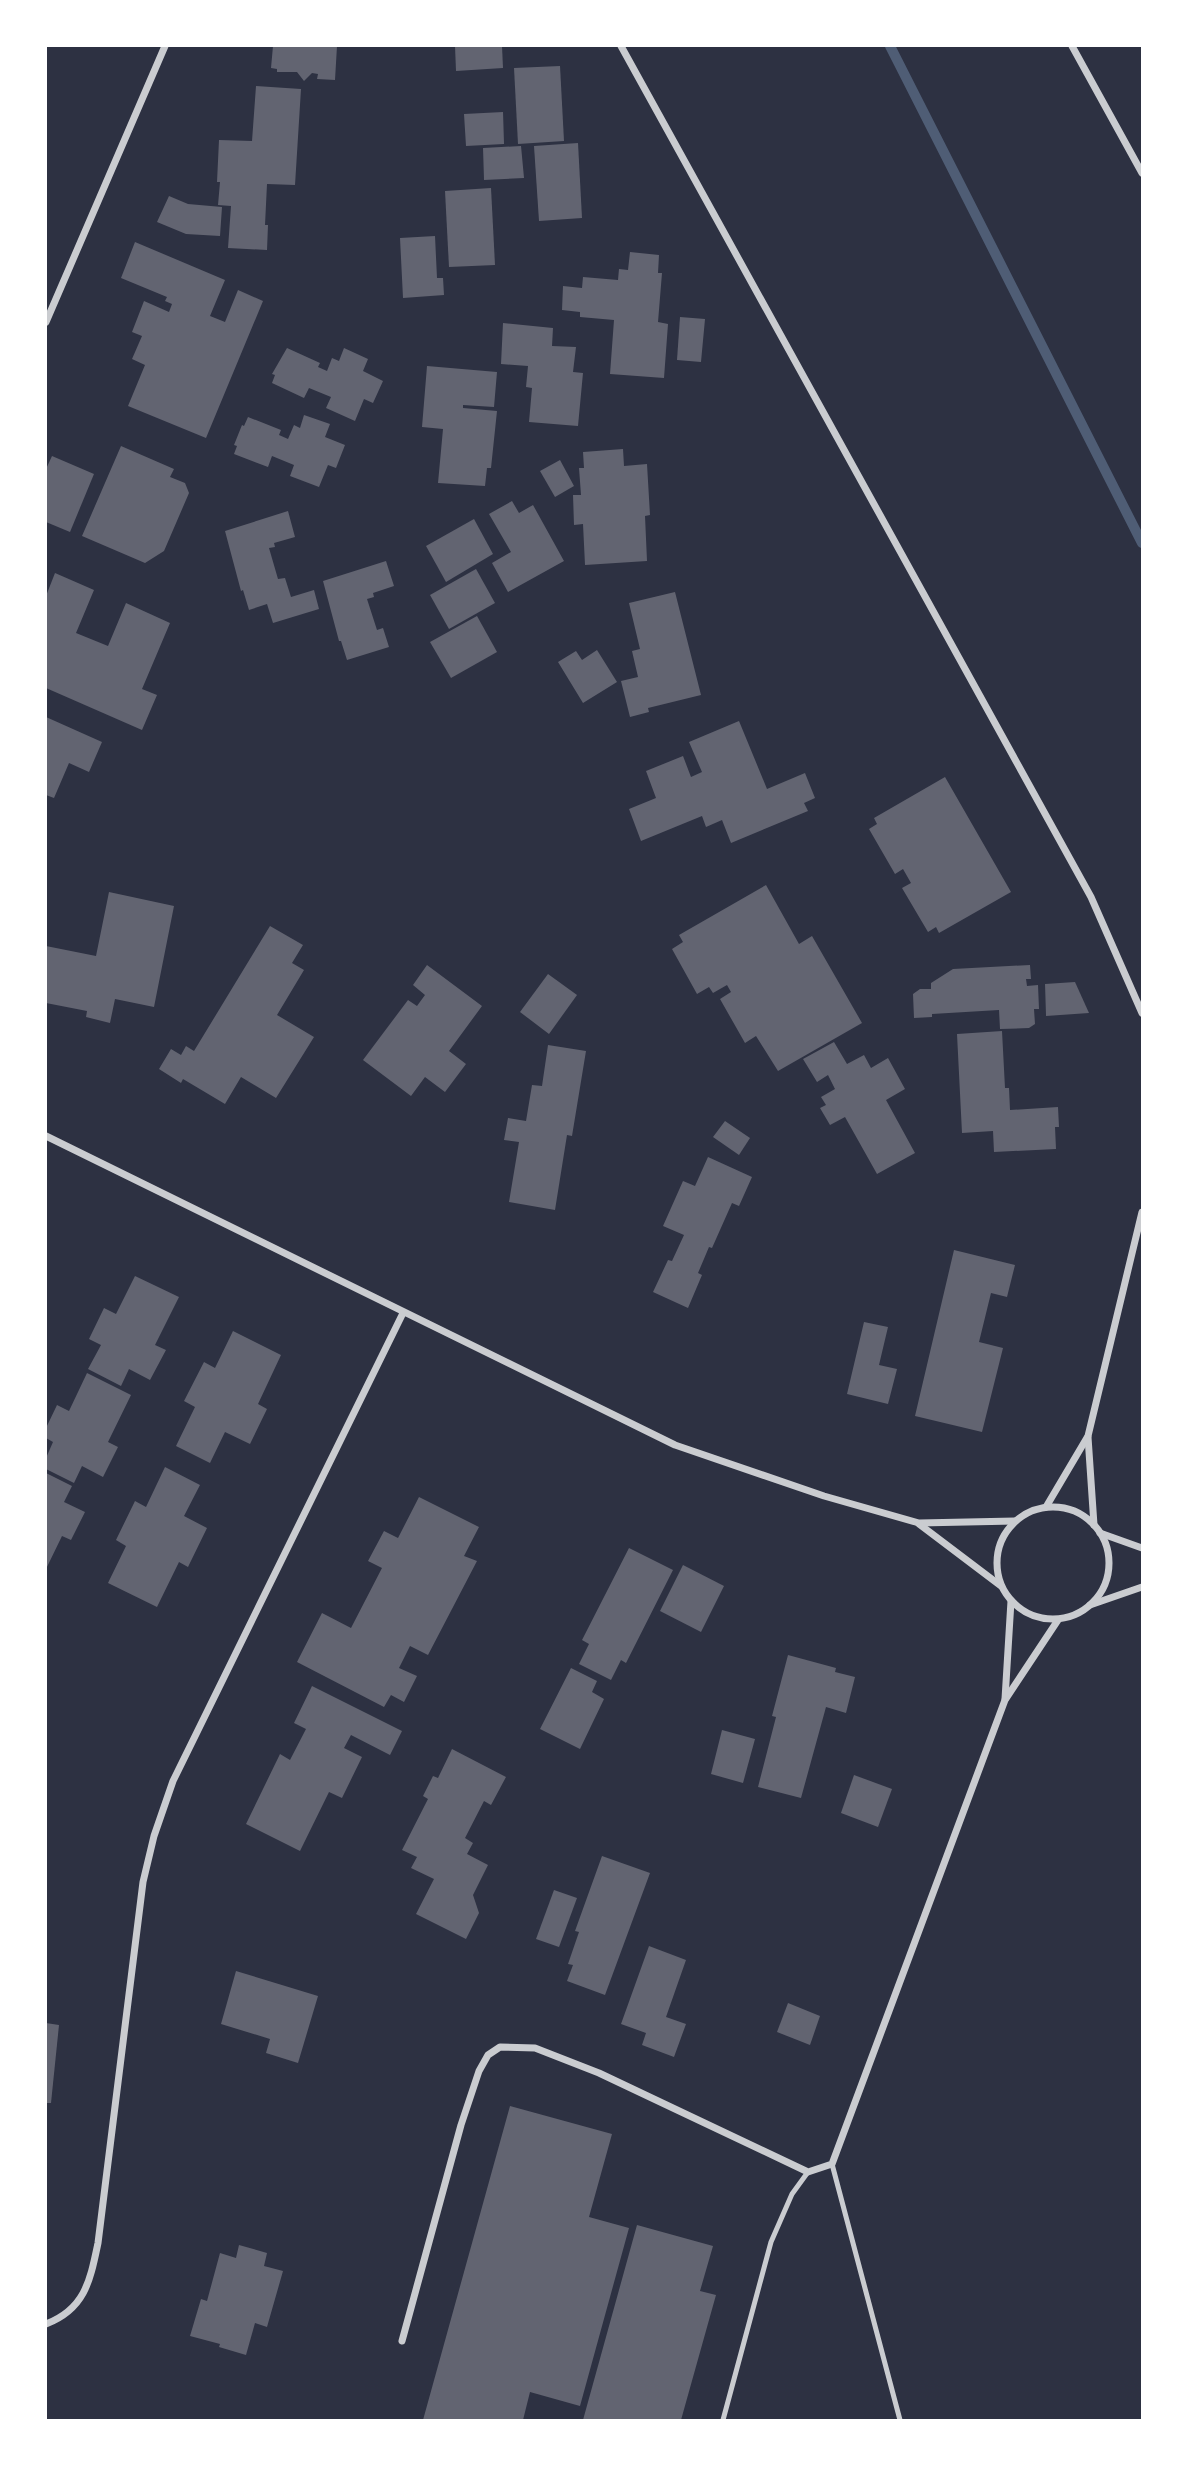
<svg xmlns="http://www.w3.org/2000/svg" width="1188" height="2466" font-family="Merriweather,serif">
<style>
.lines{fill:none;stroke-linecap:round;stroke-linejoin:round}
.stream{stroke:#4f5d75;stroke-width:10}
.building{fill:#626471}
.service{stroke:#caccd0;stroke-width:5}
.minor{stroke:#caccd0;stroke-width:7}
</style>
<rect width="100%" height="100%" fill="#2d3142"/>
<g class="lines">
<path class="stream" d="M890,46L1142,543"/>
</g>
<g class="building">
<path d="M273,46H337L335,80L317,79L318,74L312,73L304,81L297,72H277V69L271,68Z"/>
<path d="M455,46H502L503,68L456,71Z"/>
<path d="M560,66L564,141L518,144L514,68Z"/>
<path d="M256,86L301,89L295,185L267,184L265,225H268L267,250L228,248L231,206L218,205L220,182H217L219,140L252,141Z"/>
<path d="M503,112L504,144L466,146L464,114Z"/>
<path d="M578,143L582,218L539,221L534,146Z"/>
<path d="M521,146L524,178L484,180L483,148Z"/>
<path d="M491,188L495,265L449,267L445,191Z"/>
<path d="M169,196L188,204L222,207L220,236L186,234L157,222Z"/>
<path d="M435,236L437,278H443L444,295L403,298L400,238Z"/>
<path d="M135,242L225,280L210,316L225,322L238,290L263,301L206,438L128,406L145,365L132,359L142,336L132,332L144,301L169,312L172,304L165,301L167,297L121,278Z"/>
<path d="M630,252L659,255L658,273H662L658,322L668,324L664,378L610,374L614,320L580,317V312L562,310L563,286L582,288L583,277L618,280L619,269L628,270Z"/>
<path d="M680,317L705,319L701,362L677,360Z"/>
<path d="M503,323L553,328L552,346L576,347L573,372L583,373L578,426L529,422L532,388L526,387L528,366L501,364Z"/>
<path d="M287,348L320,363L318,367L327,371L332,358L339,361L344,348L368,359L363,371L383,381L373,403L364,399L355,421L326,408L331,397L309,388L304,398L272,383L275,375L272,374Z"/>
<path d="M427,366L497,372L494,407L463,405V408L497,411L491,468H487L485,486L438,483L443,429L422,427Z"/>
<path d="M304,415L330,424L325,437L345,445L336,468L328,465L319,487L290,476L294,465L272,456L268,467L234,454L237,446L234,445L242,425L244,426L248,417L281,430L279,435L288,439L294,425L300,428Z"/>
<path d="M121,446L174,469L170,477L185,483L189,493L164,551L145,563L82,536Z"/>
<path d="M623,449L624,466L647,464L650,515L645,516L647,561L585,565L583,524L574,525L573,495H581L579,468H584L583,452Z"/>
<path d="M52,456L94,474L70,532L46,522V469Z"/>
<path d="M560,460L574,486L555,497L540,471Z"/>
<path d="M512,501L519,513L533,505L564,561L508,592L492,563L511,552L489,514Z"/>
<path d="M288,511L295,537L274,543L275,547L269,548L278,579L285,578L291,597L314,590L319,609L273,623L267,604L249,610L243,590L241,591L225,531Z"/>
<path d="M474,519L493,554L446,582L426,546Z"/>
<path d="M386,561L394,586L373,593L374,597L367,599L377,630L383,628L389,647L347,660L341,641H339L323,581Z"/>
<path d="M476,569L495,603L449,629L430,595Z"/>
<path d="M55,573L94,590L76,633L108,646L126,603L170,623L142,689L157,695L142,730L46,688V596Z"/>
<path d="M675,592L701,695L648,708L649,712L630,717L621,681L638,677L632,651L640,649L629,603Z"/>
<path d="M477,616L497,652L451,678L430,642Z"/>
<path d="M597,650L617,682L583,703L558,662L576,651L582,660Z"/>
<path d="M46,717L102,742L89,772L69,763L54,798L46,795Z"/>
<path d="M739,721L767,789L805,773L815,798L804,803L808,811L731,843L722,820L706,827L702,816L641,841L629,809L656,798L646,771L683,756L691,777L702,772L689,742Z"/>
<path d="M945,777L1011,892L939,933L936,927L928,932L902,888L911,883L903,869L895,874L869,829L877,824L874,818Z"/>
<path d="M766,885L799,944L812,936L862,1023L778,1071L756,1036L745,1043L720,999L731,992L727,985L713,993L709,987L697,994L672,949L683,942L679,935Z"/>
<path d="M109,892L174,906L154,1007L115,999L110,1023L86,1017L87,1011L46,1003V946L96,956Z"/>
<path d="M270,926L303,945L292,963L304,970L277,1015L314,1037L276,1098L241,1077L225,1104L183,1079L181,1083L159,1069L171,1049L181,1055L186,1046L194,1051Z"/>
<path d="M427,965L482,1006L449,1051L466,1064L445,1092L425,1077L411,1096L363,1060L408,1000L417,1006L425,995L413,985Z"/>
<path d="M1030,965L1031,979H1026L1027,986L1038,985L1039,1009H1034L1035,1024L1029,1028L1000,1029L999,1010L932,1014V1017L914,1018L913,994L920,989H931V983L953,969Z"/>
<path d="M548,974L577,995L549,1034L520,1012Z"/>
<path d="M1075,982L1089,1013L1046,1016L1045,984Z"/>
<path d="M1002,1031L1005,1088H1009L1010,1110L1058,1107L1059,1127H1055L1056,1149L994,1152L993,1131L962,1133L957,1034Z"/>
<path d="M834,1042L847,1064L864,1055L871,1068L888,1058L905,1089L886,1100L915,1153L877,1174L845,1117L830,1125L820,1108L826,1105L821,1097L835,1089L828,1075L817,1082L803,1059Z"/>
<path d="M548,1045L586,1051L572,1136L567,1135L555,1210L509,1202L519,1142L504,1140L508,1118L526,1121L532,1085L542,1086Z"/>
<path d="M725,1121L750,1138L739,1155L713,1137Z"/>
<path d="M708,1157L752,1177L739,1206L732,1203L712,1248L709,1247L698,1273L702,1275L688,1308L653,1292L668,1260L672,1261L684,1235L663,1226L683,1181L695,1186Z"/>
<path d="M954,1250L1015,1265L1007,1297L991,1293L979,1342L1003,1348L982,1432L915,1416Z"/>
<path d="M135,1276L179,1297L155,1345L166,1350L150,1380L129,1369L121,1386L88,1369L101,1345L89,1339L104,1308L116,1314Z"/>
<path d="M864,1322L888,1327L879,1365L897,1369L888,1404L847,1394Z"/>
<path d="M233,1331L281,1355L258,1404L267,1409L250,1444L225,1432L210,1463L176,1446L195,1407L184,1401L204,1362L215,1368Z"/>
<path d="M87,1373L131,1395L108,1442L118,1447L103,1477L82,1466L74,1483L46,1469V1458L53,1442L46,1438V1428L57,1405L69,1411Z"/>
<path d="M165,1467L200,1485L184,1516L207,1528L188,1567L179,1562L157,1607L108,1583L126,1546L116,1540L135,1501L146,1507Z"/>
<path d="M46,1473L72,1486L64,1502L85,1512L71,1540L62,1536L46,1569Z"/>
<path d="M419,1497L479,1527L464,1556L477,1561L428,1655L410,1646L399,1668L417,1676L404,1702L391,1695L384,1707L297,1662L322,1613L351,1628L382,1568L368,1561L384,1531L398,1538Z"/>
<path d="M629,1548L673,1570L626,1663L621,1660L611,1680L579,1664L589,1644L582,1640Z"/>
<path d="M683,1565L724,1586L701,1632L660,1611Z"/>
<path d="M788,1655L836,1668L835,1672L855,1677L846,1713L826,1707L801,1798L758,1787L776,1717L772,1716Z"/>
<path d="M571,1668L597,1681L592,1692L604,1699L580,1749L540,1729Z"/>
<path d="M312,1686L402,1731L390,1755L351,1735L344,1748L362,1757L342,1798L329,1792L300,1851L246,1824L280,1754L290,1760L306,1729L294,1723Z"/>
<path d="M722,1730L755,1739L743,1783L711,1774Z"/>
<path d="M452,1749L506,1777L491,1805L484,1801L465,1838L473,1843L467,1854L488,1865L473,1895L479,1913L466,1939L416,1914L434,1879L411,1868L417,1857L402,1850L428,1799L423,1796L433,1776L438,1778Z"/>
<path d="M854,1775L892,1789L878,1827L841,1813Z"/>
<path d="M602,1856L650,1873L605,1995L567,1981L573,1965L568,1964L579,1932L575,1931Z"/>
<path d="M554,1890L577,1898L559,1947L536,1939Z"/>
<path d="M649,1946L686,1960L666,2017L686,2024L674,2057L642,2045L646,2033L621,2024Z"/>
<path d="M236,1971L318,1996L298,2063L266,2053L270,2039L221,2024Z"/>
<path d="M788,2003L820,2016L810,2045L777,2032Z"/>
<path d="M46,2023L59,2025L51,2103H46Z"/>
<path d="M510,2106L612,2134L589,2217L629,2228L580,2406L530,2392L523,2420H423Z"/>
<path d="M637,2225L713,2246L700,2291L716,2295L681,2420H583Z"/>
<path d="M239,2245L267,2253L264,2266L283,2271L267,2327L255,2323L246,2355L219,2347L220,2344L190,2336L201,2299L207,2301L220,2253L236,2258Z"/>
</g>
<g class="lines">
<g class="service">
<path d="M832,2164L900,2420"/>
<path d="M723,2420L771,2242L792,2194L808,2172"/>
</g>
<g class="minor">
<path d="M621,46L1091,897L1142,1013"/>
<path d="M1072,46L1142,173"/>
<path d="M46,322L165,46"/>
<path d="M46,1136L675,1445L824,1496L919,1523L1015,1521"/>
<path d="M1088,1437L1094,1525"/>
<circle cx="1053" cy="1563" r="56"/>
<path d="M1046,1507L1088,1436L1142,1212"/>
<path d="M919,1524L1001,1586"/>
<path d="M1100,1533L1142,1548"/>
<path d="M1090,1605L1142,1587"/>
<path d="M1005,1699L1011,1601"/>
<path d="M46,2324C85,2309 90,2281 98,2243L143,1882L154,1836L173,1781L403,1313"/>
<path d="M402,2341L461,2125L479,2071L488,2055L500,2047L535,2048L599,2073L808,2172L832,2164L1005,1700L1058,1620"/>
</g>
</g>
<rect width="1188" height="2466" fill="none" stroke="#ffffff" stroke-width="94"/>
</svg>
